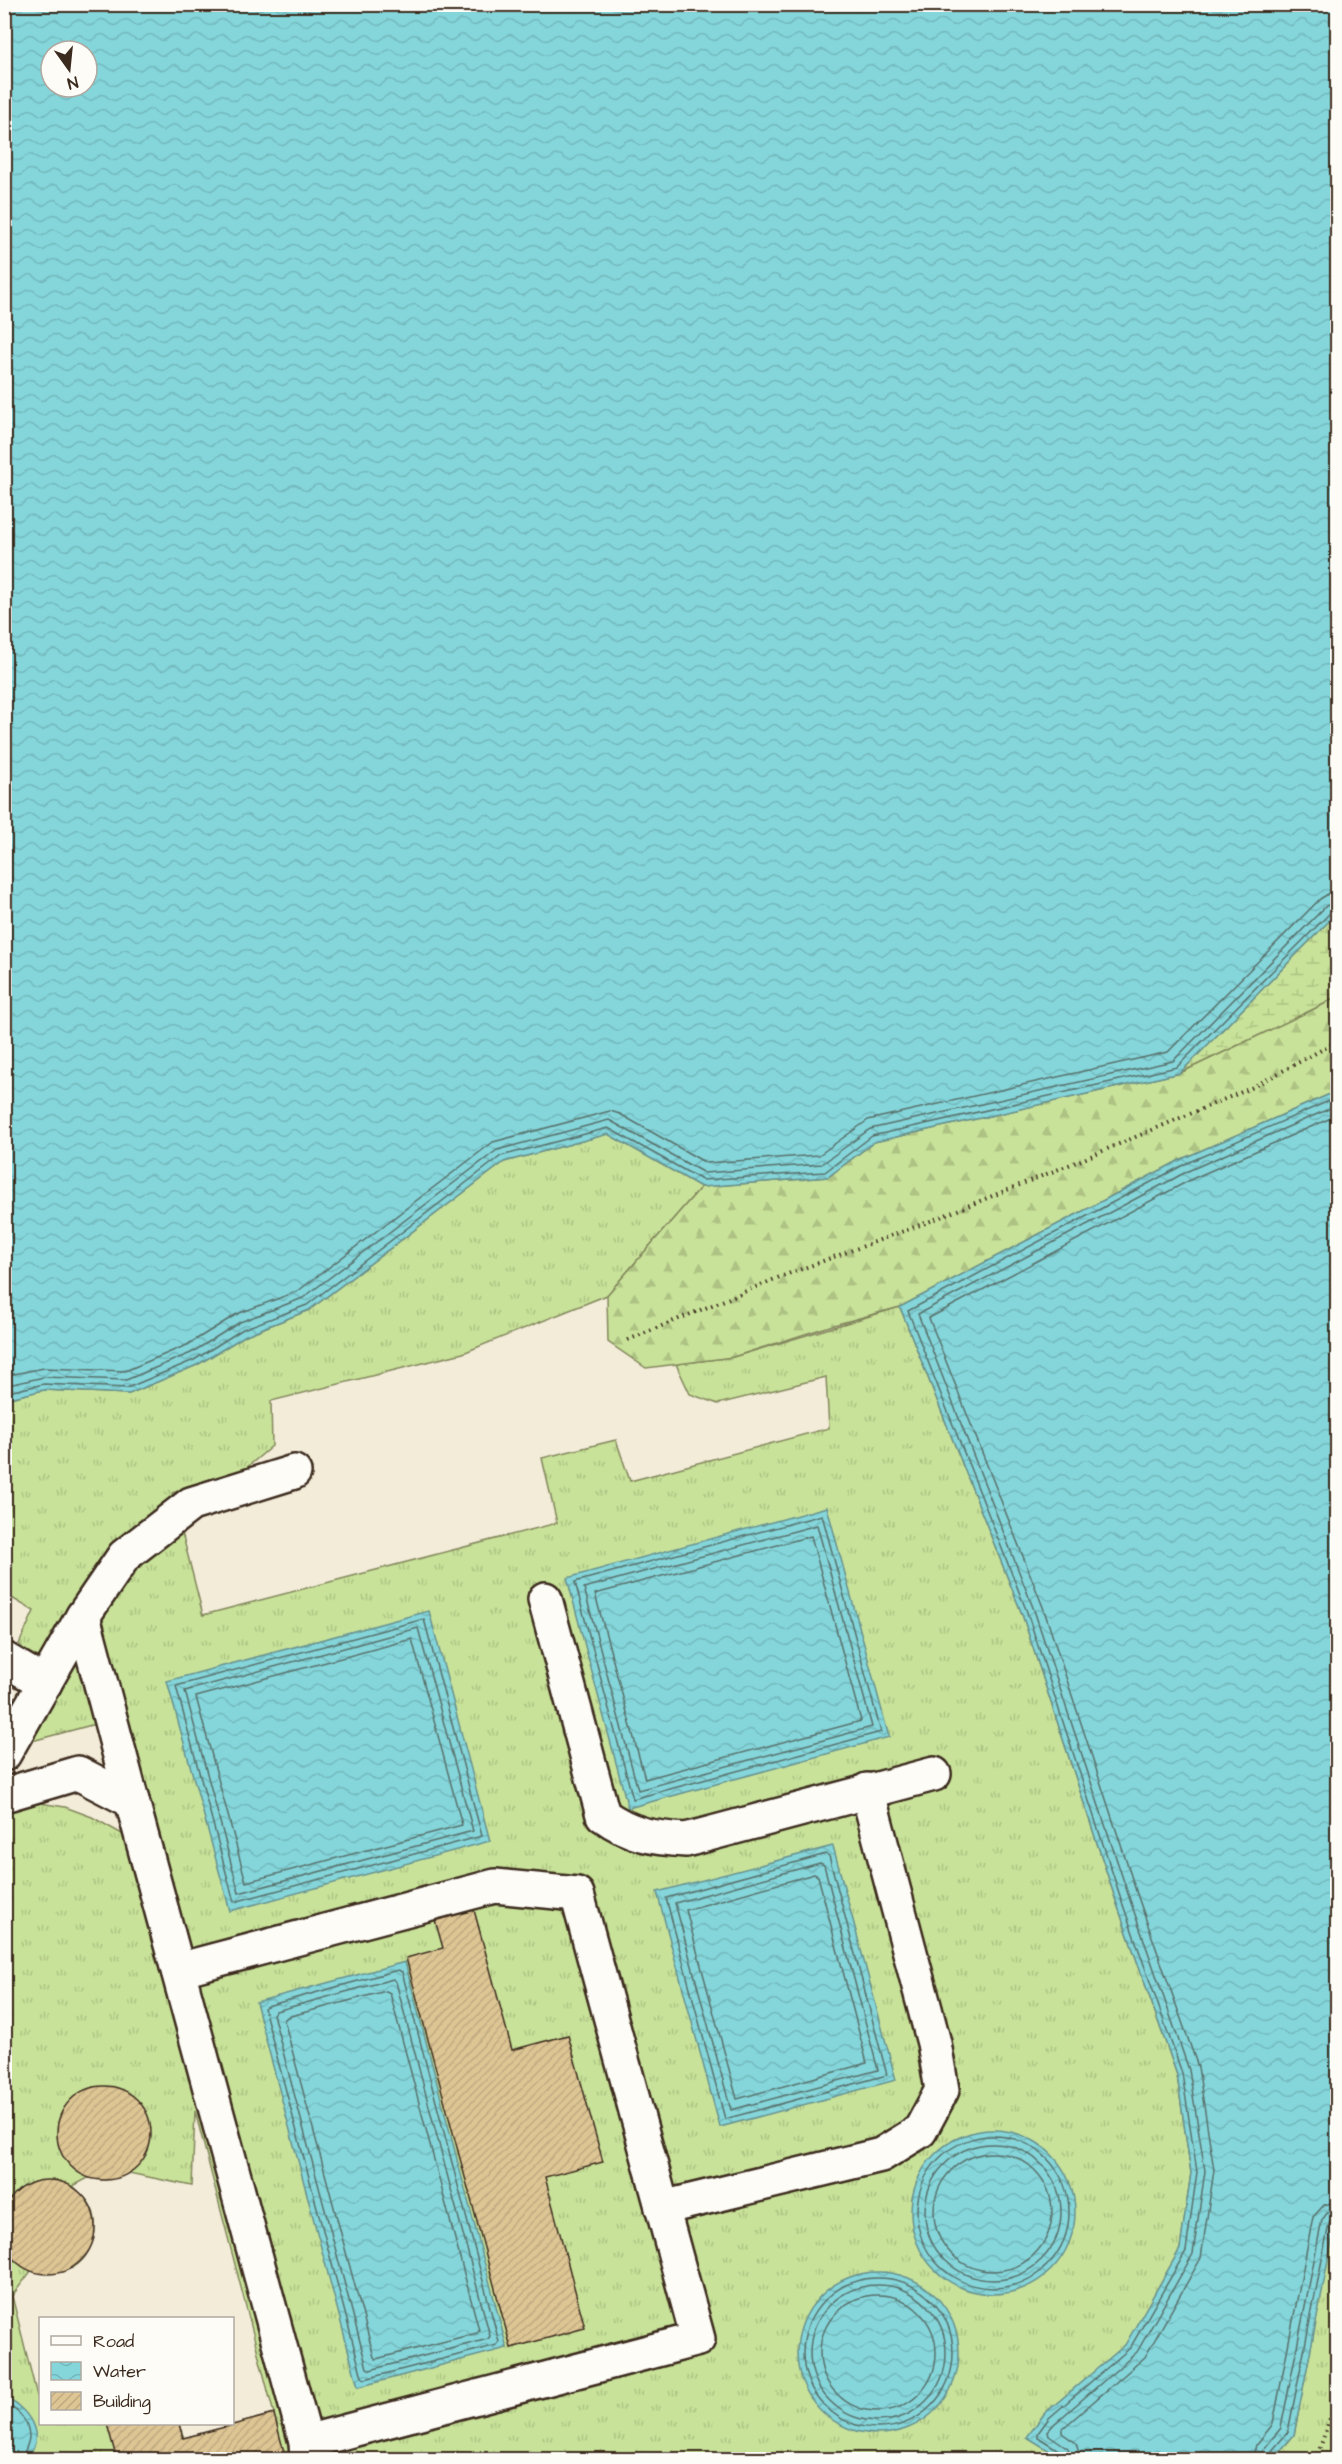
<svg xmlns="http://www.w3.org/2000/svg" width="1342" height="2464" font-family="'Architects Daughter',sans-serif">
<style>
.grass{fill:url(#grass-tufts);stroke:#82865c;stroke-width:1.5;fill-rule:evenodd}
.forest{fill:url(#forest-firs);stroke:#82865c;stroke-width:1.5}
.wetland{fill:url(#wetland-marsh);stroke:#82865c;stroke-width:1.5}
.water{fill:url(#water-waves);stroke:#67918f;stroke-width:1.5;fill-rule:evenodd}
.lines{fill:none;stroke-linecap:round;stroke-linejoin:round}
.shore{stroke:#586f6a;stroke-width:1.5}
.building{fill:url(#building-hatch);stroke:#3b2a1e;stroke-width:1.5}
.minor-casing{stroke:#3b2a1e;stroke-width:38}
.path{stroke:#3b2a1e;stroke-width:4;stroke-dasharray:1.5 4.5;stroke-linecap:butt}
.minor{stroke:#fdfcf7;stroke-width:33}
</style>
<defs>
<pattern id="grass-tufts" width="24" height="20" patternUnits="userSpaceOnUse" patternTransform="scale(1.5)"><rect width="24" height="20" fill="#c8e299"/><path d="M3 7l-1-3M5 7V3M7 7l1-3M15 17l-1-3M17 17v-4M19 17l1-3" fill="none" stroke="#adc283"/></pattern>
<pattern id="forest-firs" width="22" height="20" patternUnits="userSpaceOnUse" patternTransform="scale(1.5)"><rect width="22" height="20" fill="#c8e299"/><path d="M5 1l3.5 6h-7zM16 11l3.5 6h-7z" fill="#adc283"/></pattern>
<pattern id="wetland-marsh" width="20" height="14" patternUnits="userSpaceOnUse" patternTransform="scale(1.5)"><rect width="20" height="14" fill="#c8e299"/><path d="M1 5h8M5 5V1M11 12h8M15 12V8" fill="none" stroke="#adc283"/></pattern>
<pattern id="water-waves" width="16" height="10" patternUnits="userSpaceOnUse" patternTransform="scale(1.5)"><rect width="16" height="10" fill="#84d6db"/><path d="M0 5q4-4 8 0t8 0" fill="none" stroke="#73b8bc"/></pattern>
<pattern id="building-hatch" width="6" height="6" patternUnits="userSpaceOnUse" patternTransform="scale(1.5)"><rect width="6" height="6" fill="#ddc594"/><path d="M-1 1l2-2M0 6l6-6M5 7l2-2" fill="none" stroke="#bfa97f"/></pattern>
</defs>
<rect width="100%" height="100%" fill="#f3ecd9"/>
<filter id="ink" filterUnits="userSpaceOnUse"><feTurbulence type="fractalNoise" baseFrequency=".0167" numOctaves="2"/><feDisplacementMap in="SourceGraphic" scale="12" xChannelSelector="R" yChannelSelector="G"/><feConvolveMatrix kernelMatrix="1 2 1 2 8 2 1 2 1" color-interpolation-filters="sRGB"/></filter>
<g filter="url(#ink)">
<g class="grass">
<path d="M608,1134L701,1187L607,1295L463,1353L271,1401L272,1446L239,1474L172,1493L203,1615L557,1523L542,1458L616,1440L630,1481L829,1428L826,1377L718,1404L690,1394L676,1364L733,1357L900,1307L1022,1614L1117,1904L1177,2075L1191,2173L1180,2249L1125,2346L1044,2414L1028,2437L1063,2459H5V1806L27,1801L65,1807L92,1817L122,1834L99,1723L32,1741L72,1666L28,1654L19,1644L34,1611L5,1594V1399L44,1390L129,1394L197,1365L246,1335L309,1310L504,1162ZM195,2111L274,2414L184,2438L179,2424H40V2396H37L12,2296L31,2271C45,2274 58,2274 72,2268C93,2257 102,2223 89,2203C85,2197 78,2191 73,2186L88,2178L105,2180L129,2173L192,2186Z"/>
<path d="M1337,2210V2459L1273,2460L1294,2435Z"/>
</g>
<path class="forest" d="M1337,995V1091L1184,1158L900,1307L830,1326L733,1357L646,1368L608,1342L607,1295L701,1187L828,1177L874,1142L1180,1073L1324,1004Z"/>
<path class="wetland" d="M1337,913V995L1324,1004L1180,1073Z"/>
<g class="water">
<path d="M4,5H1337V913L1180,1073L874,1142L828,1177L701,1187L608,1134L504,1162L309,1310L246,1335L197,1365L129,1394L44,1390L5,1399ZM51,51H87V87H51Z"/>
<path d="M1337,1091L1338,2210L1294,2435L1273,2459H1063L1027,2437L1044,2414L1125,2345L1180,2249L1191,2173L1177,2075L1117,1904L1022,1614L900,1307L1184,1158Z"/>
<path d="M827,1507L889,1737L628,1808L567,1578Z"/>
<path d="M429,1611L490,1841L230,1911L167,1681Z"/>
<path d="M833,1846L896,2080L720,2127L657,1892Z"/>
<path d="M405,1962L507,2348L358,2387L256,2002Z"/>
<circle cx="993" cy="2212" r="82"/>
<circle cx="878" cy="2353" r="81"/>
<path d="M4,2398C28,2406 48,2438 26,2459H5Z"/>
</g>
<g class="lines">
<g class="shore">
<path d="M4,1376L44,1368L125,1371L187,1345L237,1314L298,1291L493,1142L610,1111L620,1114L706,1163L819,1155L868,1120L1168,1052L1320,899L1328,894L1338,893"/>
<path d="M4,1386L44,1377L126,1380L191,1353L240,1322L303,1298L497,1150L609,1120L704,1173L822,1164L870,1129L1173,1061L1326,906L1338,902"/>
<path d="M4,1393L44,1384L127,1388L194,1360L243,1329L307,1305L501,1156L608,1128L702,1180L825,1172L872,1136L1177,1067L1331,912L1338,910"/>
<path d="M822,1515L881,1732L633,1799L575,1582Z"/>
<path d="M817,1525L872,1727L638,1790L584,1588Z"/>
<path d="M811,1536L861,1721L645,1779L595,1594Z"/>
<path d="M424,1619L482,1836L234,1902L176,1686Z"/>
<path d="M418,1628L473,1831L239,1893L185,1691Z"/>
<path d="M412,1639L462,1825L246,1882L196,1697Z"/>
<path d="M826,1854L829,1856L887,2075L725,2119L666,1898Z"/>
<path d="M820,1863L824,1865L878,2070L731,2110L675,1903Z"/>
<path d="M814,1874L818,1876L867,2063L737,2099L686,1910Z"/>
<path d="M398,1970L402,1972L499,2342L497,2345L365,2379L362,2377L264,2008L267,2006Z"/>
<path d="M393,1979L396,1982L490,2336L488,2339L370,2370L367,2368L273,2014L276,2011Z"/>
<path d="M386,1991L390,1993L479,2330L477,2333L376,2359L374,2357L284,2020L287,2017Z"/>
<circle cx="993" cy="2212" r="76"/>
<circle cx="993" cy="2212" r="68"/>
<circle cx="993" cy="2212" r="59"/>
<circle cx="878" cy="2353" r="75"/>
<circle cx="878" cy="2353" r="68"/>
<circle cx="878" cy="2353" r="58"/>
<path d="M4,2404C18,2409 29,2421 29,2437C29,2445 23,2452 22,2460"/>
<path d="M1065,2460L1063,2453L1038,2437V2433L1049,2418L1130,2348L1186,2251L1197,2172L1182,2073L1122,1902L1027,1612L908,1311L1187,1163L1338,1097"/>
<path d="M1072,2460L1068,2448L1049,2435L1048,2431L1054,2424L1137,2352L1193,2254L1205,2171L1189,2070L1130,1900L1034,1610L918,1314L1190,1170L1338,1105"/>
<path d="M1081,2460L1076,2443L1062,2433V2429L1145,2357L1201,2258L1214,2170L1198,2067L1138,1897L1043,1607L929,1318L1194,1178L1338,1115"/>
<path d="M1252,2460L1256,2445L1273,2424L1313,2217L1324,2205L1338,2201"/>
<path d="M1261,2460L1263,2450L1281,2428L1322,2220L1328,2212L1338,2210"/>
<path d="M1269,2460L1270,2453L1288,2432L1329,2224L1332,2219L1338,2218"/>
</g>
</g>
<g class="building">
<path d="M4,1693L16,1700L4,1720Z"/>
<path d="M474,1910L512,2050L568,2035L603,2162L545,2177L585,2328L511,2348L406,1958L443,1948L435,1920Z"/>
<circle cx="104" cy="2133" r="47"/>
<circle cx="48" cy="2227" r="47"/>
<path d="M274,2414L286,2460H117L107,2424H179L183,2438Z"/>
</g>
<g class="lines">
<g class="minor-casing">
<g id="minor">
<path d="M545,1599L603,1815C631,1835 652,1838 686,1840L934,1774"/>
<path d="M83,1616L132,1801"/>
<path d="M4,1659L45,1683"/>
<path d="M4,1754L83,1616L124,1556L191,1504L294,1472"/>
<path d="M4,1795L78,1773L132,1801L306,2442L307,2460"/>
<path d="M178,1970L495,1886L577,1894L698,2339L306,2442"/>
<path d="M662,2208L881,2155L920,2131L942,2090L934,2043L867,1790"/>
</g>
</g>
<g class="path">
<path d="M628,1340L780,1277L928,1222L1086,1158L1251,1088L1338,1041"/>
<path d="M1316,2460L1338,2394"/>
</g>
<use href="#minor" class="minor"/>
</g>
</g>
<rect width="1342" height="2464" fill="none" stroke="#fdfcf7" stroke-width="24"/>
<rect x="12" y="12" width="1318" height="2440" fill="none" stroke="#3b2a1e" stroke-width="2" filter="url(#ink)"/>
<rect x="39" y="2317" width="195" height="108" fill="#fdfcf7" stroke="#afa8a0" stroke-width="1.5"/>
<rect x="51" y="2336" width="30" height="9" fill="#fdfcf7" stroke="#afa8a0" stroke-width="1.5"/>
<text x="93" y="2347" font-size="18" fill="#3b2a1e">Road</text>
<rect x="51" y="2362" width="30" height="18" fill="url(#water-waves)" stroke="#afa8a0" stroke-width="1.5"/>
<text x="93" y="2377" font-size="18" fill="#3b2a1e">Water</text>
<rect x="51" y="2392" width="30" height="18" fill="url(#building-hatch)" stroke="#afa8a0" stroke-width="1.5"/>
<text x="93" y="2407" font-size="18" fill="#3b2a1e">Building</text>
<g transform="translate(69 69) rotate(165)"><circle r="28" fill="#fdfcf7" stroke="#afa8a0" stroke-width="1.5"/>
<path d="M0-4.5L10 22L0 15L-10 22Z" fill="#3b2a1e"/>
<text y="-9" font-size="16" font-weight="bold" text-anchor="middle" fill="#3b2a1e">N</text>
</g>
</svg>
